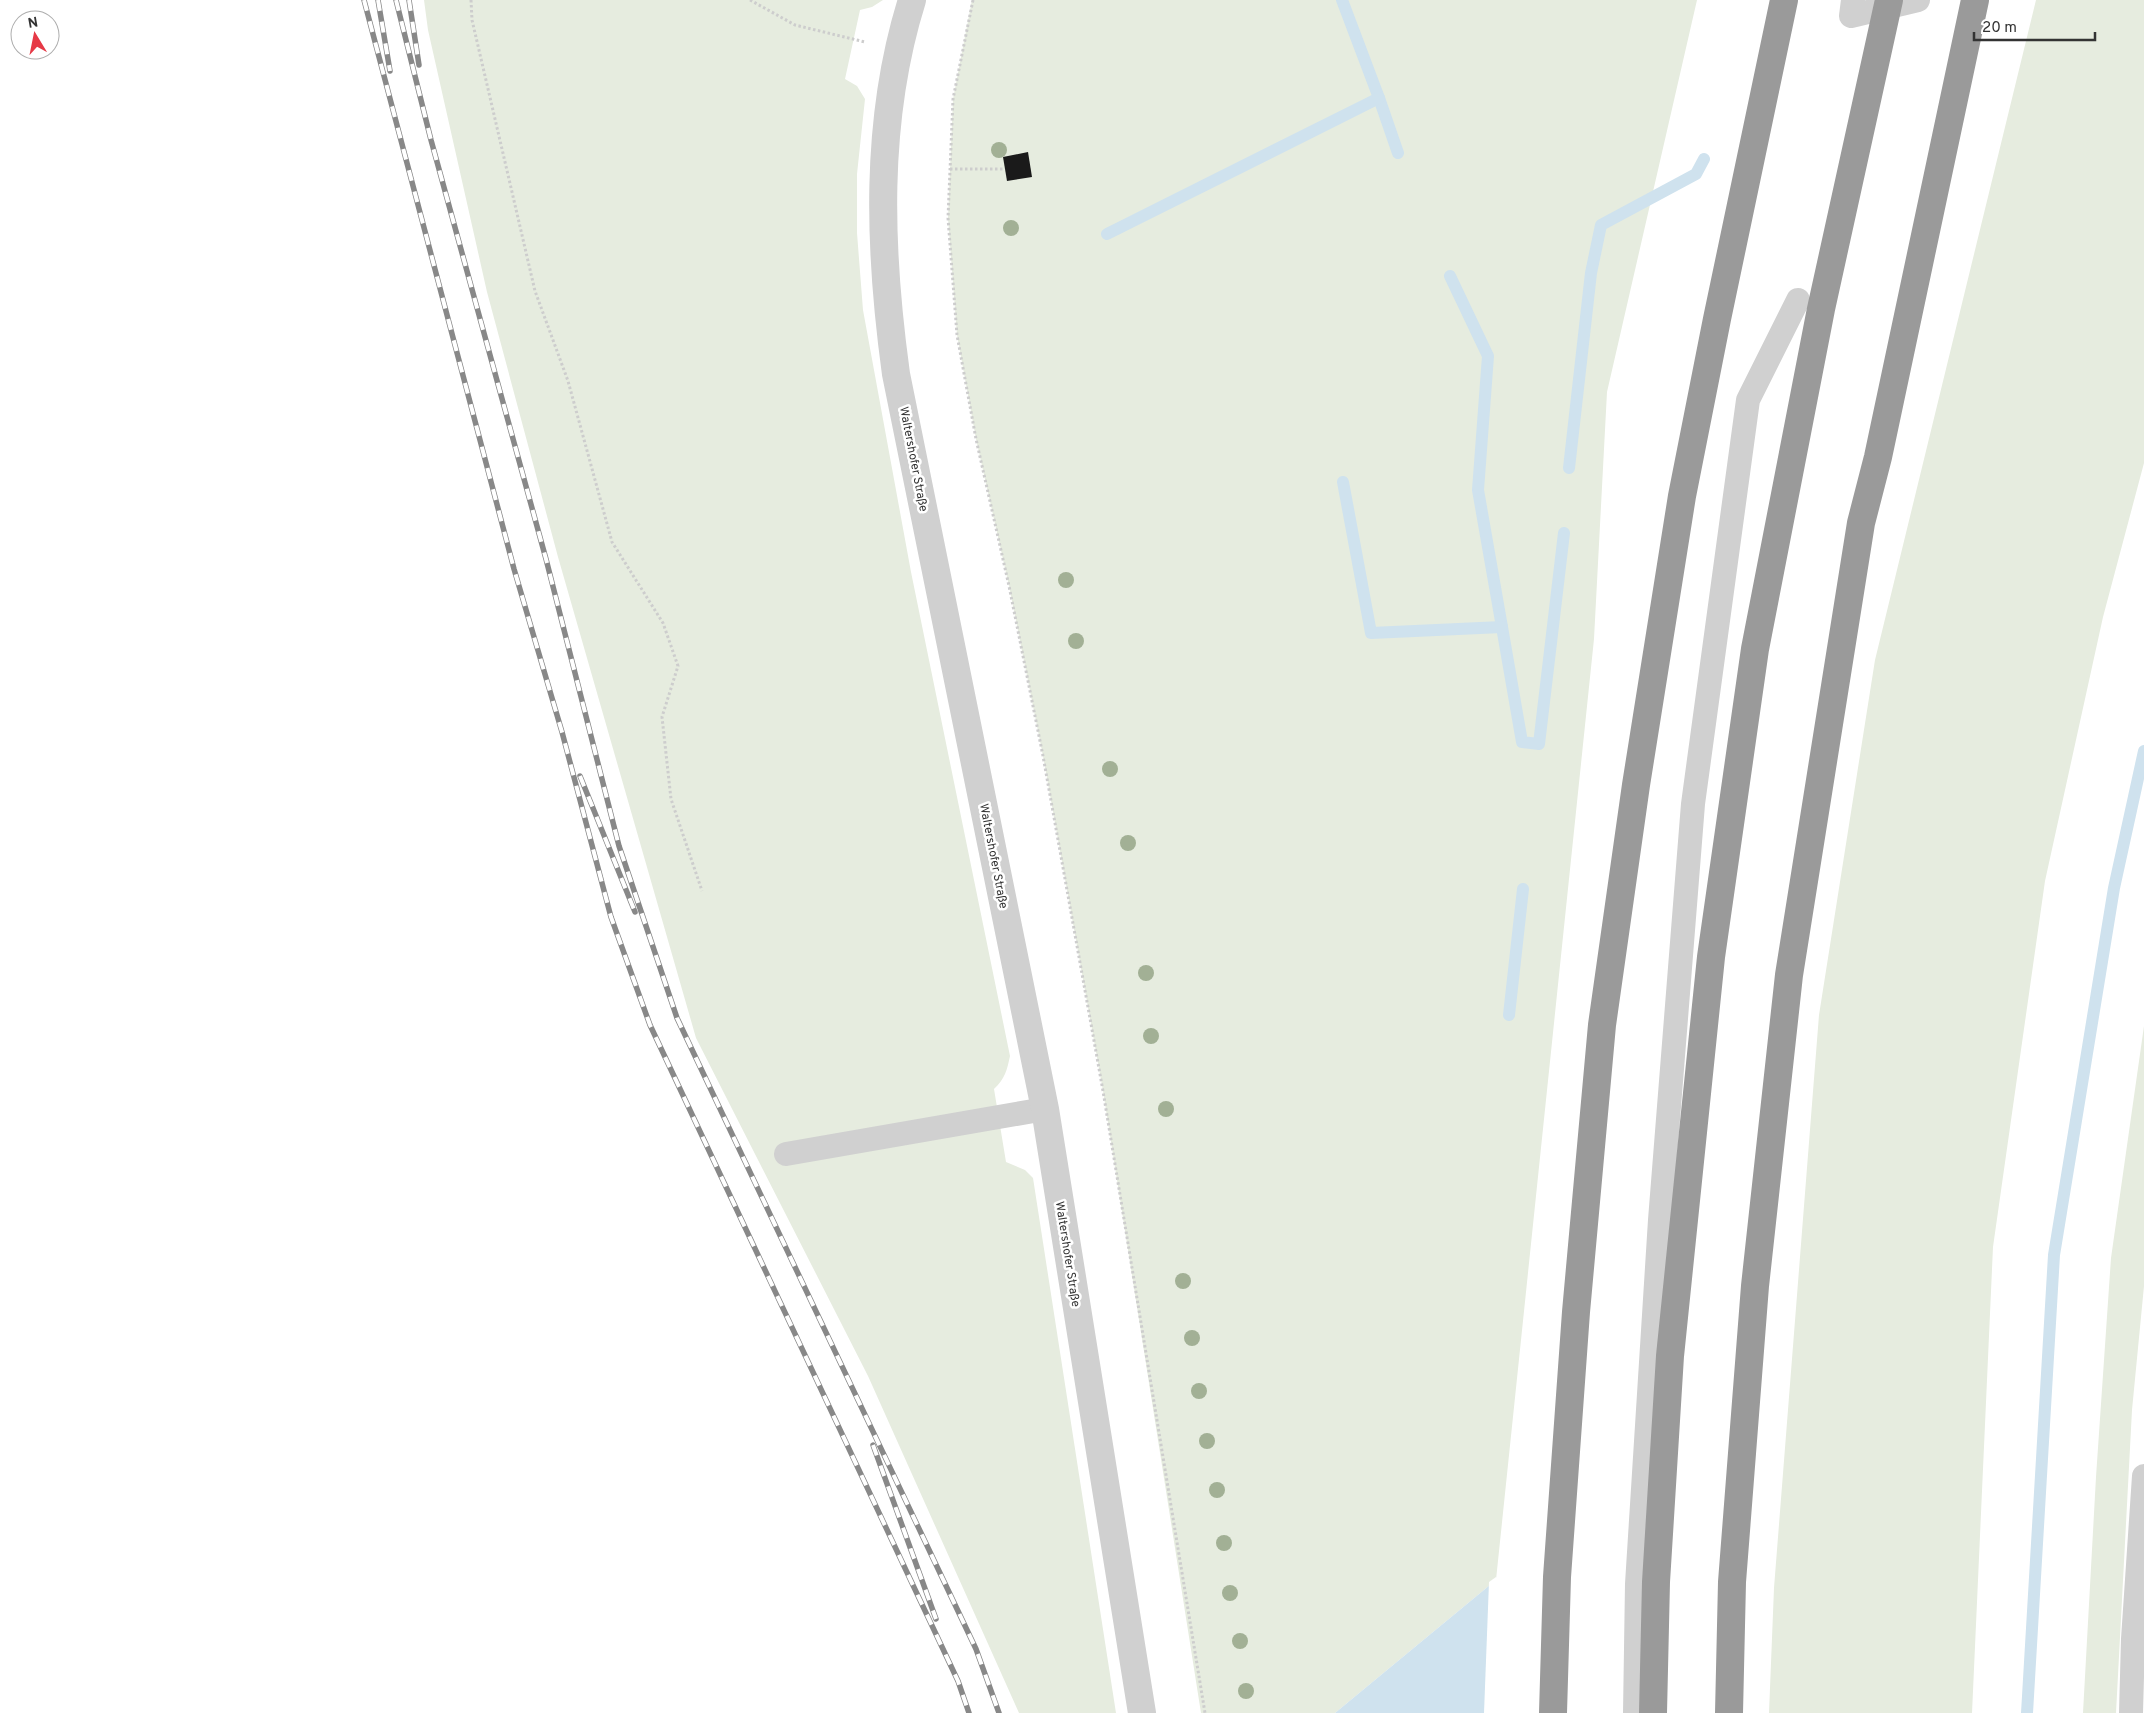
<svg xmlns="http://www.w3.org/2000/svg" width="2144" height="1713" font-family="Overpass,sans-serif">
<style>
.green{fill:#e6ecdf}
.water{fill:#cfe2ee}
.pier{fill:#fff}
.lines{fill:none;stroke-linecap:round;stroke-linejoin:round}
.stream{stroke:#cfe2ee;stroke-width:12}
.building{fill:#1a1a1a}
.path{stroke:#cdcdcd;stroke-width:3;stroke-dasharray:2.5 2.5;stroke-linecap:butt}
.service{stroke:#d0d0d0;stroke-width:24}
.minor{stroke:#d0d0d0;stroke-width:28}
.motorway{stroke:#9a9a9a;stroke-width:28}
.rail-casing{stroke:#888;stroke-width:5.5}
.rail{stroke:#fff;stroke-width:4;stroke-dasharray:11;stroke-linecap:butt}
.motorway-bridge{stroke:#9a9a9a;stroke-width:28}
.tree{fill:#a2b095}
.labels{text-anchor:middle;stroke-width:5;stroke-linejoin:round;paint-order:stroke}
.street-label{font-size:12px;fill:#333;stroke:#fff}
</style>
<rect width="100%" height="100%" fill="#fff"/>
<g class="green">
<path d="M424,0H883L872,7L860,10L845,79L857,86L865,99L857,174V233L863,310L911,572L1010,1056C1007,1070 1005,1079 994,1089L1006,1162L1025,1170L1033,1178L1116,1713H1019L868,1376L696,1038L558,557L487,292L428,30Z"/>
<path d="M972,0H1697L1607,392L1594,639L1496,1580L1335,1713H1201L1103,1091L1043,756L1009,586L976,439L957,335L948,218L953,99Z"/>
<path d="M2036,0H2144V463L2103,617L2045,881L1993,1247L1972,1713H1769L1774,1588L1819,1015L1875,660Z"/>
<path d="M2144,1026V1286L2132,1410L2116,1713H2083L2096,1477L2111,1258Z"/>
</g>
<path class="water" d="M1496,1580L1494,1713H1335Z"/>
<path class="pier" d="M1496,1577L1499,1580L1497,1713H1484L1489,1582Z"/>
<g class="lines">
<g class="stream">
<path d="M1342,0L1379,98L1398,153"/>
<path d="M1107,234L1379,98"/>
<path d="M1450,276L1488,356L1478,490L1502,627"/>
<path d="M1569,468L1591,273L1601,225L1696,174L1704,159"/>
<path d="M1343,482L1371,633L1502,627L1522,742L1539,744L1564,533"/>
<path d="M1509,1015L1523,889"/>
<path d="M2027,1713L2054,1255L2114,888L2144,751"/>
</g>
</g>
<path class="building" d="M1028,152L1032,177L1007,181L1003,157Z"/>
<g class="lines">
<g class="path">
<path d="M471,0L472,20L535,291L568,381L612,542L663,623L678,666L662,717L671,799L702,891"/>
<path d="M750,0L795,25L865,42"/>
<path d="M973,0L953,99L948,218L957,335L976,439L1009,586L1043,756L1103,1091L1205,1713"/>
<path d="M950,169H1005"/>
</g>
<g class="service">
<path d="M1853,0L1851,16L1918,0"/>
<path d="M786,1154L1045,1109"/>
<path d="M1635,1713L1637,1584L1660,1220L1693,804L1748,400L1798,300"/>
<path d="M2131,1713L2133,1639L2144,1476"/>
</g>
<path class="minor" d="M912,0C874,121 879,250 896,374L1045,1109L1142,1713"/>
<g class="motorway">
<path d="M1553,1713L1557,1577L1576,1312L1602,1025L1636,785L1682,496L1717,319L1784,0"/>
<path d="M1729,1713L1732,1582L1755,1286L1789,975L1861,523L1878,457L1975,0"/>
</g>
<g class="rail-casing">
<g id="rail">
<path d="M364,0L514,569L562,732L611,917L650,1025L958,1681L969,1713"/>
<path d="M378,0L390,71"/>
<path d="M396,0L431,140L546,559L619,846L677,1018L976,1649L999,1713"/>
<path d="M409,0L419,65"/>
<path d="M580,776L635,912"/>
<path d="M873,1445L936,1619"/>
</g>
</g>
<use href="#rail" class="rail"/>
<path class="motorway-bridge" d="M1653,1713L1656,1582L1670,1356L1711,957L1755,649L1821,309L1889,0"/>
</g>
<g class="tree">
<circle cx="999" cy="150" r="8"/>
<circle cx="1011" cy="228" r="8"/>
<circle cx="1066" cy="580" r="8"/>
<circle cx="1076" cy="641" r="8"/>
<circle cx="1110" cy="769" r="8"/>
<circle cx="1128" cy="843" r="8"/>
<circle cx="1146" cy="973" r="8"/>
<circle cx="1151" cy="1036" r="8"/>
<circle cx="1166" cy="1109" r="8"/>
<circle cx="1183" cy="1281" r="8"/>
<circle cx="1192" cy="1338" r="8"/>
<circle cx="1199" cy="1391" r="8"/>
<circle cx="1207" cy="1441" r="8"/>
<circle cx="1217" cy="1490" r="8"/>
<circle cx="1224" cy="1543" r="8"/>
<circle cx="1230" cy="1593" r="8"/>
<circle cx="1240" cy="1641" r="8"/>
<circle cx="1246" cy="1691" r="8"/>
</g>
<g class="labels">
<g class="street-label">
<text transform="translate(914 459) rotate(79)" y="4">Waltershofer Straße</text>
<text transform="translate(994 856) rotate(79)" y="4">Waltershofer Straße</text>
<text transform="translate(1068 1254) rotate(81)" y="4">Waltershofer Straße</text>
</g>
</g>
<g transform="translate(35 35) rotate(350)"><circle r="24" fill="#ffffff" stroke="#adadad"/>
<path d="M0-4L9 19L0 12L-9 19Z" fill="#e63946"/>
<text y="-8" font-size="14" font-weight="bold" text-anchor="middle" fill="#333333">N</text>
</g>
<path d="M1974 32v8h121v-8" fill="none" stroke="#333333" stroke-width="2.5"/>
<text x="1982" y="32" font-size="15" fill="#333333" stroke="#ffffff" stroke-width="4" paint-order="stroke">20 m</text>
</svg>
